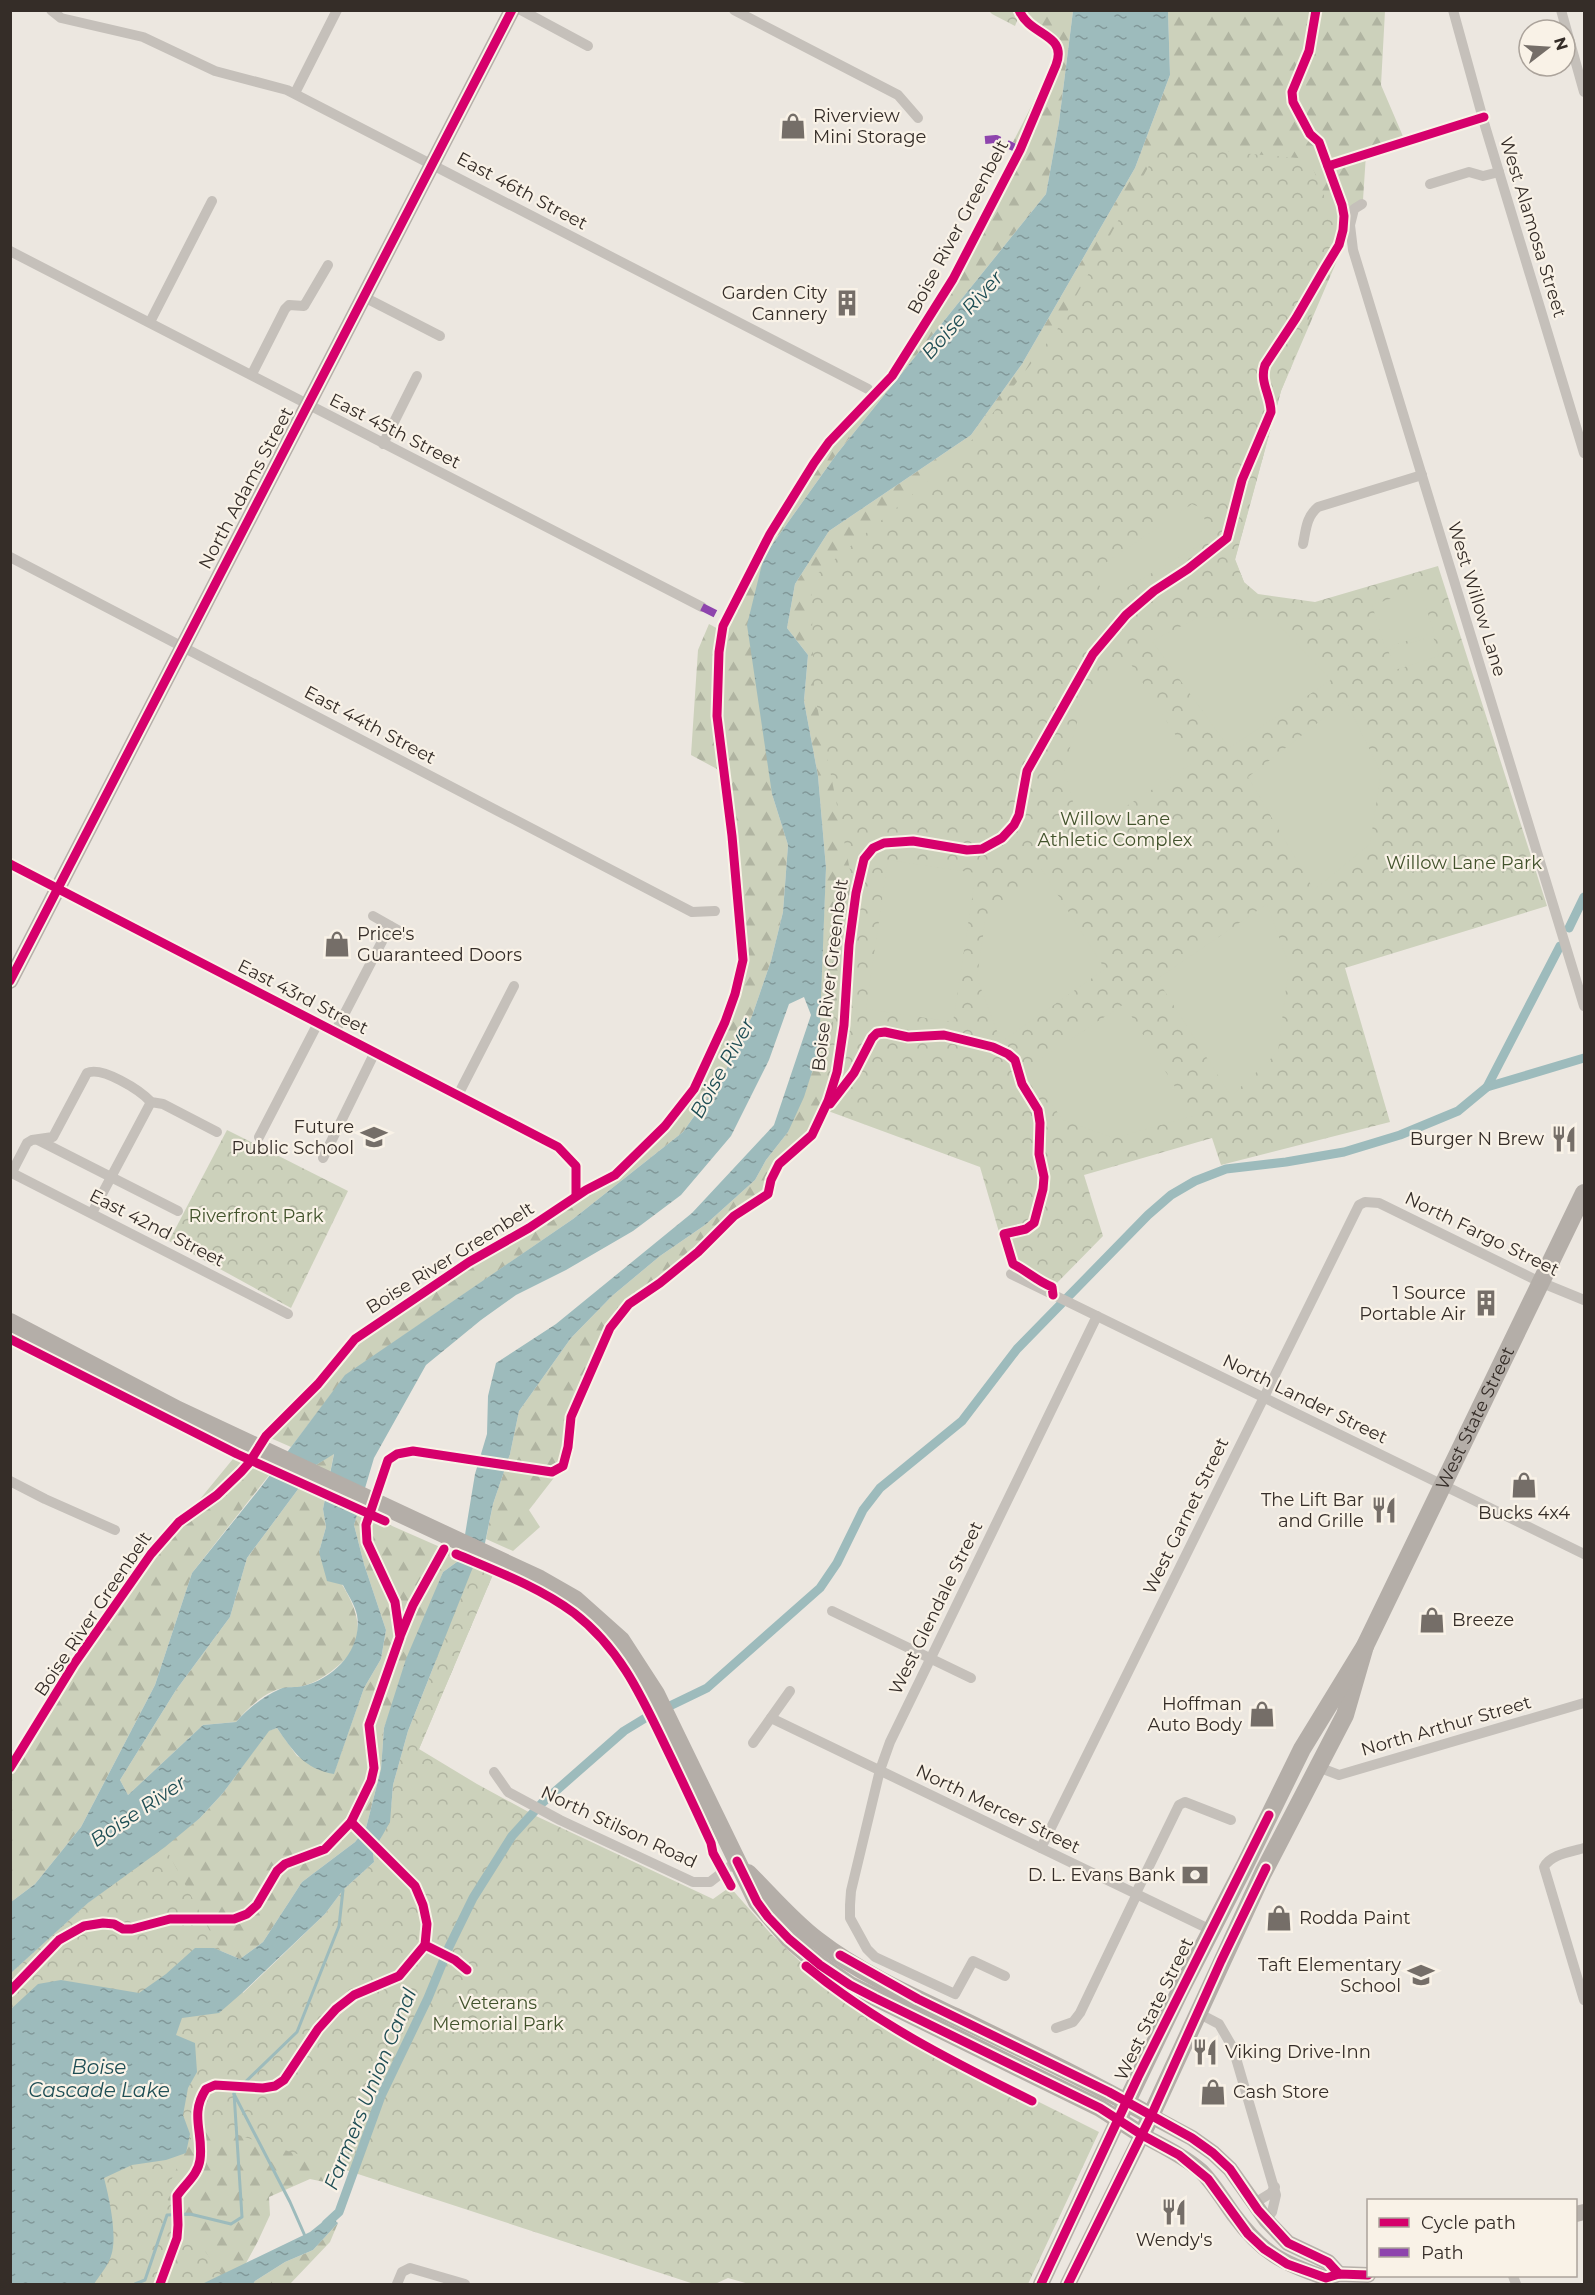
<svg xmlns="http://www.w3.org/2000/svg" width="1595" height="2295" font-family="Montserrat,sans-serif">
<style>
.forest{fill:url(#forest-firs)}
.park{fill:url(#park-crowns)}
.pitch{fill:#ccd1bb}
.water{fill:url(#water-ripples);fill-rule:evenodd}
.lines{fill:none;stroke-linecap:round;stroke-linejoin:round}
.stream{stroke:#9dbbbc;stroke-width:3}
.canal{stroke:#9dbbbc;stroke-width:9}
.street{stroke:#c5c0ba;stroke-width:10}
.secondary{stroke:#b6b0aa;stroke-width:16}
.primary{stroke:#b4aea8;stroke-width:18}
.quiet{stroke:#8e44ad;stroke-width:8;stroke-dasharray:15 8;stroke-linecap:butt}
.cycleway-casing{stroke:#f9f2e7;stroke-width:13}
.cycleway{stroke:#d6006c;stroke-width:9}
.labels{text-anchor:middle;stroke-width:4.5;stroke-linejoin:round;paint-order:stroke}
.poi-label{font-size:18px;fill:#352d28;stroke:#f9f2e7;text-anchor:end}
.street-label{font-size:18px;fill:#352d28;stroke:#f9f2e7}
.park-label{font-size:18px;fill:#42532c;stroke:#f9f2e7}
.water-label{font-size:20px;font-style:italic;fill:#1f4e55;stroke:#f9f2e7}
</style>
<defs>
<pattern id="forest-firs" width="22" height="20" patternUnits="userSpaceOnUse" patternTransform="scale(1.5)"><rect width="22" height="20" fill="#ccd1bb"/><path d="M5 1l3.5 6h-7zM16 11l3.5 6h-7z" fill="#b0b4a1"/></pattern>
<pattern id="park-crowns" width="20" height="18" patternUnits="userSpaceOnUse" patternTransform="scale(1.5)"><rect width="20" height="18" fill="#ccd1bb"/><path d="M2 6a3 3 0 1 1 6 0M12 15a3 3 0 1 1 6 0" fill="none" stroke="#b0b4a1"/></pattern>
<pattern id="water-ripples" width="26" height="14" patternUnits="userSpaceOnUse" patternTransform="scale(1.5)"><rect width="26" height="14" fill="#9dbbbc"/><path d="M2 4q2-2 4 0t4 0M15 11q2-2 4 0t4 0" fill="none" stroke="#819899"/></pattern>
</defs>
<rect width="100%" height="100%" fill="#ece7e0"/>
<g class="forest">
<path d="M1019,11H1073L1059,122L1046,194L836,455L764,556L772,794L788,845L783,912L771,961L752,1016L724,1074L683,1132L573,1219L346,1375L291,1447L266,1436L318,1384L355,1339L469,1262L529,1228L586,1190L606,1180L622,1169L665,1126L694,1089L703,1072L735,994L741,972L743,946L726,781L717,769L691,755L698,650L709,624L722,631L726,619L770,534L822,451L892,376L928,319L962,263L1020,150L1021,146L1013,142L1036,97C1045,93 1048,84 1052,75C1074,28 1033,44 1019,11Z"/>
<path d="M1168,11H1385L1381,85L1405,141L1366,154L1363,200L1281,391L1235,559L1244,582L856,893L846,1085L823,1110L812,1135L779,1164L771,1180L768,1194L734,1216L698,1252L660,1283L629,1304L610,1328L571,1417L568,1447L563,1466L529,1510L540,1527L513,1551L486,1539L493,1504L510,1454L519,1411L571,1338L612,1296L660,1256L705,1225L755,1180L766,1160L788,1132L820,1010L826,868L818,776L804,701L808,655L787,628L795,584L829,531L971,435L1022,364L1135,168L1170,75Z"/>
<path d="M334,1453L323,1509L326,1527L319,1552C343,1584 381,1631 339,1665C329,1674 315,1683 303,1686C297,1688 290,1687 284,1688C265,1691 248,1708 236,1722L203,1725L128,1795L120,1780L176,1690L230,1617L247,1558L316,1465Z"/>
<path d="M237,1454L273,1470L192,1573L155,1685L81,1827L35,1884L11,1902V1764L36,1729L74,1664L151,1554L187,1515Z"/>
<path d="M358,1511L456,1554L452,1559H461L443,1572L384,1728L381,1769L366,1828L355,1842L302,1882L263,1942L240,1959L214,1948L11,1973L88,1903L200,1818L223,1793L268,1731L277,1728L297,1756L334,1773L364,1688L381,1659L386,1630L364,1564L354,1525Z"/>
<path d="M465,1566L494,1572L419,1749L371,2068L334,2184L310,2179L269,2197L270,2215L258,2241L245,2265L202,2284H94L190,2134L374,1862Z"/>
<path d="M338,2223L330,2242L290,2284H253L255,2281L285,2262L313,2250Z"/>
</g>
<g class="park">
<path d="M989,11H1016L1018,18L1015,26L992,14Z"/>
<path d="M1160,146L1309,159L1342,239L1281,391L1235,560L1244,582L1258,594L1315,602L1438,566L1547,906L1345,968L1390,1122L1221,1165L1212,1138L1084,1175L1103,1236L1054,1286L1006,1256L980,1167L820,1108L854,890L814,691L811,579L961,454L1057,330Z"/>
<path d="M227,1130L348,1191L291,1308L169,1241Z"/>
<path d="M473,1567L494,1572L419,1749L477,1784L536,1816L713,1899L730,1887L771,1934L810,1971L883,2024L1099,2132L1028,2284H749L728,2278L715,2284H694L199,2122L164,2195L229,2284H11V1973L88,1903L165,1847L243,1993L325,1914L343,1890L374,1862L373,1852L390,1822L393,1785L408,1731Z"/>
</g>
<g class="pitch">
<path d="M1192,504L1199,507L1211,533L1210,539L1121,591L1112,593H1104C1097,582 1094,578 1101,566Z"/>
<path d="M1420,589L1434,632L1385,648L1372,605Z"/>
<path d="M1199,617L1274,620L1331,680L1229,748L1152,641Z"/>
<path d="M1433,636L1439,656L1395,670L1388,650Z"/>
<path d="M1129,661L1193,763L1082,835L1064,769L1082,705Z"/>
<path d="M1346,701L1381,773L1370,844L1314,890L1248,777Z"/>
<path d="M888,860L976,873L953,1022L866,1009Z"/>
<path d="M1040,867L1105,969L1001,1042L977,978L985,922Z"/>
<path d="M1267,904L1289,965L1278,1052L1231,1096L1157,979Z"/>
<path d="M1124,1004L1193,1116L1114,1138L1063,1120L1026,1069Z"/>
</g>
<g class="water">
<path d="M1073,11H1168L1170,75L1135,168L1022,364L971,435L829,531L795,584L787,628L808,655L804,701L818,776L826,868L819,1050L804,1097L788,1132L766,1160L755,1180L705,1225L660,1256L612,1296L571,1338L519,1411L510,1454L493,1504L485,1543L473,1567L408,1731L393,1785L390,1822L373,1852L374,1862L343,1890L325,1914L242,1993L219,2013L182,2018L176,2035L195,2043L197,2072L188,2088L183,2115L190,2134L186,2153L166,2160L132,2165L104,2178C109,2197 118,2237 111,2256C108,2266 99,2276 94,2284H11V2009L38,1984L61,1980L139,1993L166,1974L195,1948H214L240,1959L263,1942L302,1882L355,1842L366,1828L381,1769L384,1728L406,1659L443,1572L461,1559L475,1474L487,1434L488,1396L496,1363L556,1324L692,1213L774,1125L811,1015L804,997L789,1004L769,1060L731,1136L681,1195L633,1231L566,1270L516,1295L481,1320L426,1365L374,1458L354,1525L364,1564L386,1630L381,1659L364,1688L334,1774C304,1769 293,1751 277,1728L269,1731L223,1793L200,1818L165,1847L88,1903L11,1973V1902L35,1884L81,1827L155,1685L192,1573L261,1487L345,1375L573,1219L683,1132L724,1074L752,1016L771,961L783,912L788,845L772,794L747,625L764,556L836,455L1046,194L1059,122ZM334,1454L323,1509L326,1527L319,1552L327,1581L343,1585C348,1595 355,1605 357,1615C363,1649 334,1679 303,1686C296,1688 287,1686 280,1689C262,1697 249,1708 236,1722L203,1725L128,1795L120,1780L176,1690L230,1617L247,1558L316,1465Z"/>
<path d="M330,2216L338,2223L313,2250L285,2262L255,2281L253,2284H202L310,2232Z"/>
</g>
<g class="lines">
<g class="stream">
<path d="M234,2094L290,2202L305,2236"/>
<path d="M135,2284L145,2280L167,2215L190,2214L231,2224L242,2217L234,2093L297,2032L339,1926L343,1890"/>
</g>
<g class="canal">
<path d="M1569,928L1584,897"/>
<path d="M1487,1087L1560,946"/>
<path d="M326,2224L339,2212L381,2096L428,1998L449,1947L473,1898L512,1836L542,1803L624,1731L647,1717L707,1688L820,1588L837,1563L863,1510L880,1488L962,1421L1017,1349L1148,1215L1171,1195L1195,1181L1226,1169L1286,1162L1344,1152L1400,1135L1458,1111L1487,1087L1584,1058"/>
</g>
<g class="street">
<path d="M51,10L61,18L143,37L215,71L287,90L868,389"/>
<path d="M521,10L588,46"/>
<path d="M734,10L898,95L918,118"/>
<path d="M1453,10L1485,126L1584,453"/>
<path d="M1561,10L1584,92"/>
<path d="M295,93L337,10"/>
<path d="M1430,184L1469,172L1483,176L1499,172"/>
<path d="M1362,204L1354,209L1350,225L1353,250L1584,1006"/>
<path d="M10,251L702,607"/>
<path d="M364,297L440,336"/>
<path d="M150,322L212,201"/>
<path d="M252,374L285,309L289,305L304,306L328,265"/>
<path d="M383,444L417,376"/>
<path d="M1303,544C1306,530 1306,517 1318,507L1422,475"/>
<path d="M10,557L692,912L715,911"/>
<path d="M10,864L558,1147L576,1166"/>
<path d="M373,916L403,933"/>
<path d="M335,1032L390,926"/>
<path d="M458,1095L514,986"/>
<path d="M259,1137L318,1023"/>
<path d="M38,1140L178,1211"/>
<path d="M323,1158L375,1052"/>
<path d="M10,1172L288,1314"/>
<path d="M12,1172L27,1143L32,1140L53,1137L87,1073C102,1066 140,1090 151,1102L163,1104L217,1132"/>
<path d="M92,1213L151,1102"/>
<path d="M1011,1274L1584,1554"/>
<path d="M10,1481L45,1499L115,1530"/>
<path d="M832,1611L971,1678"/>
<path d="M771,1718L1211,1930"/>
<path d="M753,1743L790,1691"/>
<path d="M1318,1767L1339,1775L1584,1703"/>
<path d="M494,1772L508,1792L560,1820L693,1882H710L737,1861"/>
<path d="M1041,1848L1359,1205L1365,1202L1379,1203L1540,1282L1584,1300"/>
<path d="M1584,1848C1571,1852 1551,1854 1544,1867L1584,2000"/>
<path d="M1136,1893L1179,1805L1185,1802L1231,1820"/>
<path d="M1005,1976L973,1961L955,1994L875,1957L867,1949L850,1918V1905L851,1891L880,1770L890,1742L1097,1316"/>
<path d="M1198,2013L1219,2024L1233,2048L1276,2195L1272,2212L1266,2220"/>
<path d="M1056,2028L1073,2022L1080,2013L1137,1894"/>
<path d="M1253,2204L1271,2193L1275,2187"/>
<path d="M1513,2276L1516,2284"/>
<path d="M397,2284L402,2272L410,2268L465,2284"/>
</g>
<g class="secondary">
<path d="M10,981L512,10"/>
<path d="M1151,2116L1192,2138L1213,2153L1230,2169L1266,2220L1288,2243L1328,2262L1339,2274"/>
<path d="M1576,2214L1584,2212"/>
<path d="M1041,2284L1118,2120"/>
<path d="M1068,2284L1142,2135C1162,2146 1184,2156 1201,2171C1214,2184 1223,2200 1234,2215C1262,2253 1282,2263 1326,2278L1339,2274L1368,2275"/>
</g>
<g class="primary">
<path d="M10,1322L178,1410L540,1579L575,1599L621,1640L656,1694L757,1902L789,1939L810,1957L850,1985L1100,2108L1142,2135L1263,1873L1345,1715L1365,1646"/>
<path d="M748,1873C771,1896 791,1920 817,1940C858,1972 909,1995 956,2017C1022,2049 1088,2080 1151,2116"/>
<path id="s1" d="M1118,2120L1180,1991L1245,1865L1302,1749L1365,1646L1584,1193"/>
</g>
<g class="quiet">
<path d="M985,140L996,139L1020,150"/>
<path d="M702,607L726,619"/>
</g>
<g class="cycleway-casing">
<g id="cycleway">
<path d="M1328,166L1484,117"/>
<path d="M10,864L558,1147L576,1166V1196"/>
<path d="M10,981L512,10"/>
<path d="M830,1104L854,1073L872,1038L877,1033L885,1032L908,1037L944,1035L993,1047L1008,1054L1015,1060L1022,1084L1038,1110L1040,1123L1039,1154L1044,1177L1043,1189L1034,1223L1026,1229L1004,1234L1013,1264C1027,1271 1037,1281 1052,1287L1053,1295"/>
<path d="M10,1339L237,1454L385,1521"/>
<path d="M456,1554C496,1571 539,1587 574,1613C618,1647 639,1691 662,1739C679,1774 695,1808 711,1843L713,1853L731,1886"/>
<path d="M401,1634L413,1605L444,1549"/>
<path d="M10,1768L74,1664L151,1554L179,1522L217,1495L241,1472L249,1463L266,1436L318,1384L355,1339L469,1262L529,1228L586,1190L615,1175L665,1126L694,1089L725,1022L735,994L743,960L732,836L717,716L719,652L723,626L770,534L814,463L829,442L892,376L953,279L1020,150L1056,65C1068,33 1030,37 1019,10"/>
<path d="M351,1822L415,1886L423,1905L427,1924L425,1945L455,1960L467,1970"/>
<path d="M737,1861L757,1902L768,1917L789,1939L820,1965L850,1985L875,1998L1100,2108L1142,2135L1179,2155L1208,2179L1248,2234L1264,2249L1287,2264L1326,2278L1339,2274L1368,2275"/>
<path d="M840,1955L918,1999L1109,2092L1192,2138L1213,2153L1230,2169L1258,2210L1288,2243L1328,2262L1339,2274"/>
<path d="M806,1966C874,2022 953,2062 1032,2101"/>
<path d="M10,1991L59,1940L84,1926L103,1923L114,1924L123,1929H132L170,1919H234L247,1914L257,1905L277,1871L285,1864L325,1849L351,1822L371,1781L374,1768L369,1725L400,1637L395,1602L367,1542L366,1525L388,1460L397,1454L413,1451L552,1472L563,1466L568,1447L571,1417L610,1328L629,1304L660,1283L698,1252L734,1216L768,1194L771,1180L779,1164L812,1135L828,1101L837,1072L844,1025L849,945L856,893L864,859L873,848L884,843L913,841L967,850L982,849L1002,838L1014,825L1019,815L1027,771L1093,654L1126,615L1154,591L1188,569L1227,538L1242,480L1271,412C1271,395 1259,382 1265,365L1296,318L1325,268L1339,245L1343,230L1344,216L1342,205L1319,142L1310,134L1293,102L1292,92L1309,51L1316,10"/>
<path d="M160,2284L177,2238L178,2225L177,2196C185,2184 198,2175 200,2160C204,2133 189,2115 206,2089L215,2085L263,2088L275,2086L284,2080L318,2029L336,2009L354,1995L399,1976L425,1945"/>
<path d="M1041,2284L1138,2077L1269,1815"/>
<path d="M1068,2284L1151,2116L1221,1961L1266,1868"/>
</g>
</g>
<use href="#cycleway" class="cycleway"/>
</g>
<defs>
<g id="shop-bare" transform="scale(2.07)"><path d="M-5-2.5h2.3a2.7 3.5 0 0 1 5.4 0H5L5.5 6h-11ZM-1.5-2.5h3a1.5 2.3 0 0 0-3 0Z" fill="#756e68" stroke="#f9f2e7" stroke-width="2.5" paint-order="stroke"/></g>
<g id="building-bare" transform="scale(2.07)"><path d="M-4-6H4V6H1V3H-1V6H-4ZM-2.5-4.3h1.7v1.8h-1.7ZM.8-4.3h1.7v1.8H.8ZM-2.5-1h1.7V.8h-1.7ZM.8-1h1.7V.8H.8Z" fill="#756e68" stroke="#f9f2e7" stroke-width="2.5" paint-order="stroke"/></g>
<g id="school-bare" transform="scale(2.07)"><path d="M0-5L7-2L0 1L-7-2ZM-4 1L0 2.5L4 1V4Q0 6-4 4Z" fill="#756e68" stroke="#f9f2e7" stroke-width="2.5" paint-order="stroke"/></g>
<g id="restaurant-bare" transform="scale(2.07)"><path d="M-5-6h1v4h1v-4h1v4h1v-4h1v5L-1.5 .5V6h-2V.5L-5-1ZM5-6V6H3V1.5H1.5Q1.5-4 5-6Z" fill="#756e68" stroke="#f9f2e7" stroke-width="2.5" paint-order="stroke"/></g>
<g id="bank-bare" transform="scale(2.07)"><path d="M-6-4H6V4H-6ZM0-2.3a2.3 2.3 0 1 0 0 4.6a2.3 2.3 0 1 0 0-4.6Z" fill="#756e68" stroke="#f9f2e7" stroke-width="2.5" paint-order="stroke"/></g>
</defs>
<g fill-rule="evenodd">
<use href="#shop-bare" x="793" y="126"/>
<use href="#building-bare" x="847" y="303"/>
<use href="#shop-bare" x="337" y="944"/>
<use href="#school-bare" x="374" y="1137"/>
<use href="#restaurant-bare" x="1564" y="1139"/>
<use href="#building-bare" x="1486" y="1303"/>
<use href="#shop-bare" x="1524" y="1485"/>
<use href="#restaurant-bare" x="1384" y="1510"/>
<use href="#shop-bare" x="1432" y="1620"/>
<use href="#shop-bare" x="1262" y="1714"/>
<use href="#bank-bare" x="1195" y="1875"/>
<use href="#shop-bare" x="1279" y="1918"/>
<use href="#school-bare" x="1421" y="1975"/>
<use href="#restaurant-bare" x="1205" y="2052"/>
<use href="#shop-bare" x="1213" y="2092"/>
<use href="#restaurant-bare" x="1174" y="2212"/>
</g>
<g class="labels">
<g class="poi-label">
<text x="813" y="122" text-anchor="start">Riverview<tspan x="813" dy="21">Mini Storage</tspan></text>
<text x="827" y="299">Garden City<tspan x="827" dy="21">Cannery</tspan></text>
<text x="357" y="940" text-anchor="start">Price's<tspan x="357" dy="21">Guaranteed Doors</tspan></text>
<text x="354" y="1133">Future<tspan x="354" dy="21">Public School</tspan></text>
<text x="1544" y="1145">Burger N Brew</text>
<text x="1466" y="1299">1 Source<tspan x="1466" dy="21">Portable Air</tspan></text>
<text x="1364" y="1506">The Lift Bar<tspan x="1364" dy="21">and Grille</tspan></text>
<text x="1524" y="1519" text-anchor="middle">Bucks 4x4</text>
<text x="1452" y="1626" text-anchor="start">Breeze</text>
<text x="1242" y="1710">Hoffman<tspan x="1242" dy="21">Auto Body</tspan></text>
<text x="1175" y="1881">D. L. Evans Bank</text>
<text x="1299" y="1924" text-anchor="start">Rodda Paint</text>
<text x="1401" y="1971">Taft Elementary<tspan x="1401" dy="21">School</tspan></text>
<text x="1225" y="2058" text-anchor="start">Viking Drive-Inn</text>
<text x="1233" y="2098" text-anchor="start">Cash Store</text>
<text x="1174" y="2246" text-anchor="middle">Wendy's</text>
</g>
<g class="street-label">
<text transform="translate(522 191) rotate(28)" y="6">East 46th Street</text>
<text transform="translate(958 227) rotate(-62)" y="6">Boise River Greenbelt</text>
<text transform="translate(1533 227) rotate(73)" y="6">West Alamosa Street</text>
<text transform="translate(395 431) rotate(27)" y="6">East 45th Street</text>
<text transform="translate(246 488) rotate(-62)" y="6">North Adams Street</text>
<text transform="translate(1477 599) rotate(73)" y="6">West Willow Lane</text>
<text transform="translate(370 725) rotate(28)" y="6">East 44th Street</text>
<text transform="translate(830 975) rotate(-83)" y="6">Boise River Greenbelt</text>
<text transform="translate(303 997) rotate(27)" y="6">East 43rd Street</text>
<text transform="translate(157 1228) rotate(27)" y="6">East 42nd Street</text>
<text transform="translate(1482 1234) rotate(26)" y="6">North Fargo Street</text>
<text transform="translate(450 1258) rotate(-32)" y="6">Boise River Greenbelt</text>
<text transform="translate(1305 1399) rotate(26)" y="6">North Lander Street</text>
<text dy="6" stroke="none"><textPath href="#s1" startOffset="788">West State Street</textPath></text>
<text transform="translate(1186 1516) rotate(-64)" y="6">West Garnet Street</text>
<text transform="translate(936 1608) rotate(-64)" y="6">West Glendale Street</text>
<text transform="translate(93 1614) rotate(-56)" y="6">Boise River Greenbelt</text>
<text transform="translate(1446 1726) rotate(-16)" y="6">North Arthur Street</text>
<text transform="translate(998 1809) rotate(26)" y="6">North Mercer Street</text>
<text transform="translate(619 1827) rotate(25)" y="6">North Stilson Road</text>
<text transform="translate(1154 2009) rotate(-64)" y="6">West State Street</text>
</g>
<g class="park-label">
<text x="1115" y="825">Willow Lane<tspan x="1115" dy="21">Athletic Complex</tspan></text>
<text x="1464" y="869">Willow Lane Park</text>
<text x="256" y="1222">Riverfront Park</text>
<text x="498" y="2009">Veterans<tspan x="498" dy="21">Memorial Park</tspan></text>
</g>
<g class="water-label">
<text transform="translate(962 315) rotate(-48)" y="7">Boise River</text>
<text transform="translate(722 1068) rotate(-61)" y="7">Boise River</text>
<text transform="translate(138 1811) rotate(-34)" y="7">Boise River</text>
<text x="99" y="2074">Boise<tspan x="99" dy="23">Cascade Lake</tspan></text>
<text transform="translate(370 2089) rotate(-68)" y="7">Farmers Union Canal</text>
</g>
</g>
<rect width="1595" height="2295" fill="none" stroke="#352d28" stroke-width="24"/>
<rect x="1367" y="2199" width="210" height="78" fill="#f9f2e7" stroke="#aba39b" stroke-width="1.5"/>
<rect x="1379" y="2218" width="30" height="9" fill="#d6006c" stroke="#aba39b" stroke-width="1.5"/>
<text x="1421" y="2229" font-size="18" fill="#352d28">Cycle path</text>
<rect x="1379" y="2248" width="30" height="9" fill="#8e44ad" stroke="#aba39b" stroke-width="1.5"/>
<text x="1421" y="2259" font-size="18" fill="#352d28">Path</text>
<g transform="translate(1547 48) rotate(73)"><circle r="28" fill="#f9f2e7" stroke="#aba39b" stroke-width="1.5"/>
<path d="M0-4.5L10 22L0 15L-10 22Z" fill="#756e68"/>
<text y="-9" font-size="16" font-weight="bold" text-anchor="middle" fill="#352d28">N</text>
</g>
</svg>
